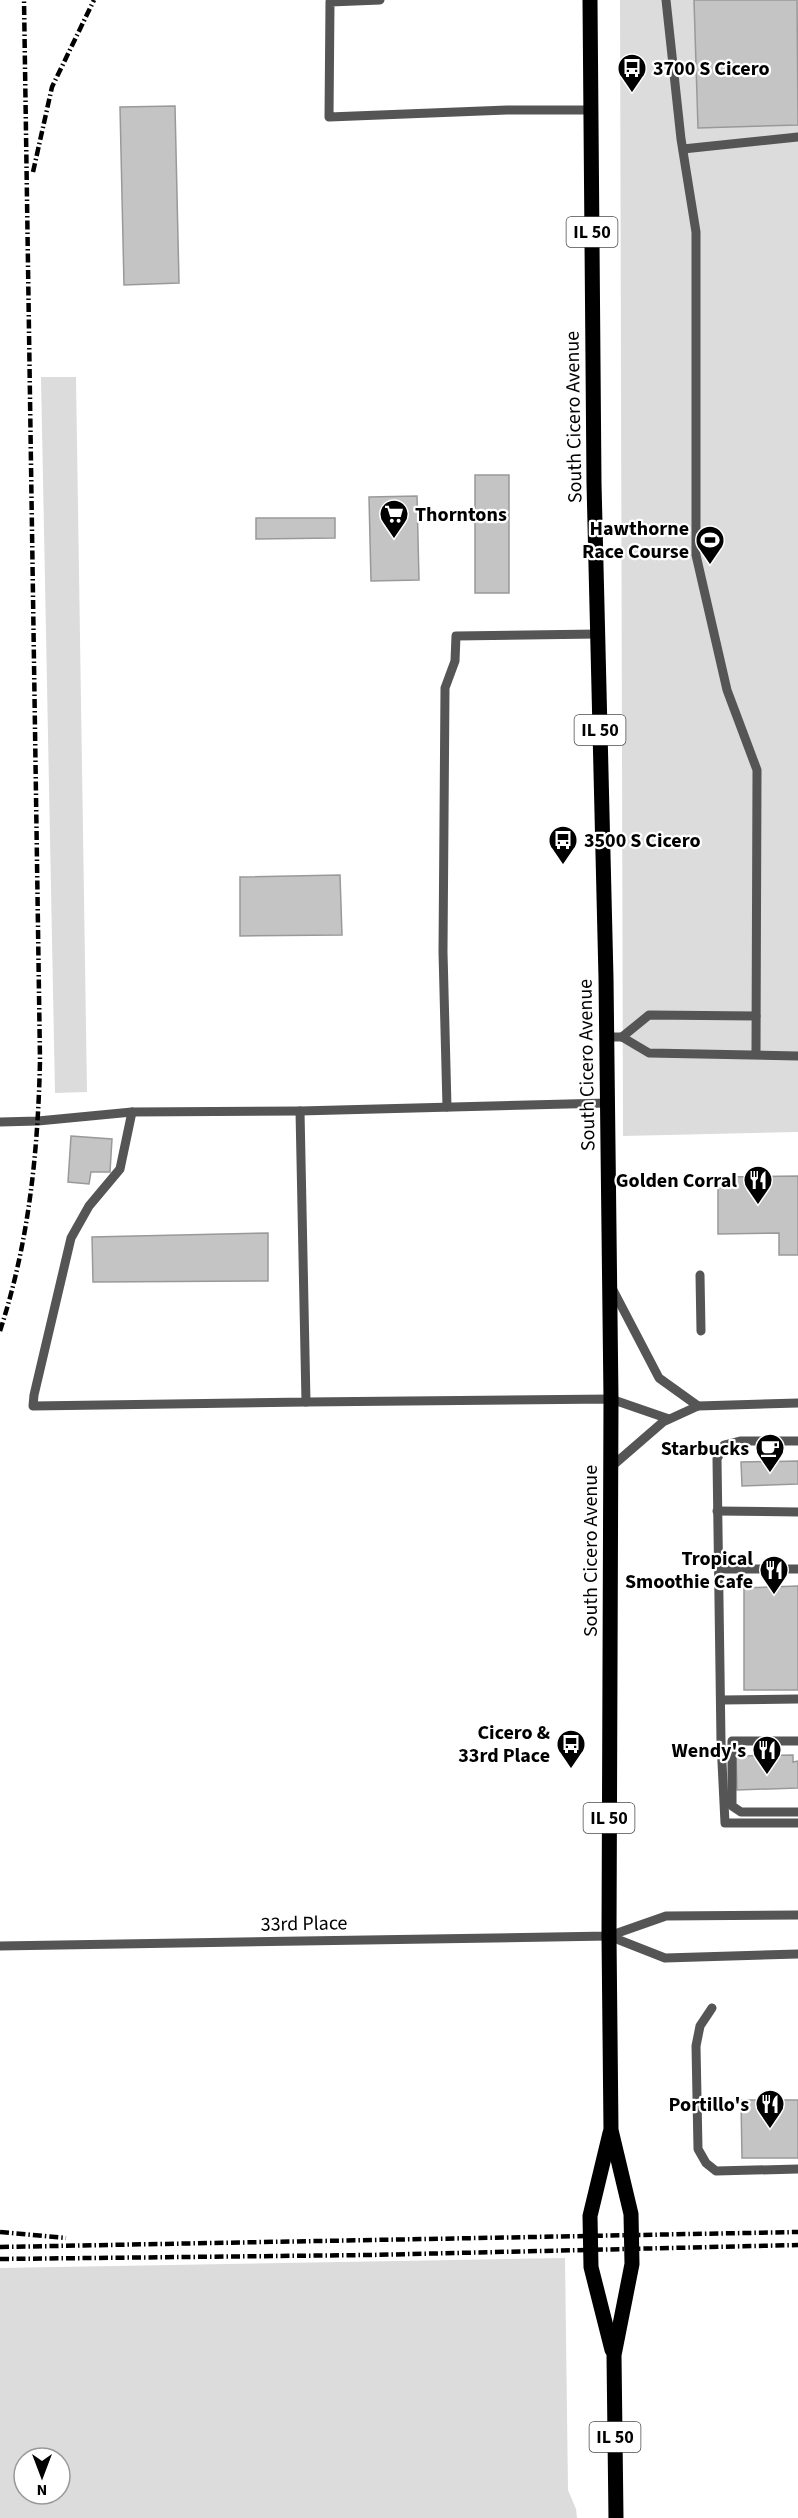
<svg xmlns="http://www.w3.org/2000/svg" width="798" height="2518" font-family="'Source Sans 3',sans-serif">
<style>
.green{fill:#dcdcdc;fill-rule:evenodd}
.building{fill:#c4c4c4;stroke:#999;stroke-width:1.5}
.lines{fill:none;stroke-linecap:round;stroke-linejoin:round}
.lane{stroke:#555;stroke-width:9}
.primary{stroke:#000;stroke-width:15}
.rail{stroke:#000;stroke-width:4.5;stroke-dasharray:9 3 1.5 3;stroke-linecap:butt}
.labels{text-anchor:middle;stroke-width:4.5;stroke-linejoin:round;paint-order:stroke}
.shield{fill:#fff;stroke:#4c4c4c;stroke-width:1.5}
.shield-label{font-size:18px;font-weight:bold;fill:#000}
.poi-label{font-size:20px;font-weight:bold;fill:#000;stroke:#fff;text-anchor:end}
.street-label{font-size:20px;fill:#000;stroke:#fff}
</style>
<rect width="100%" height="100%" fill="#fff"/>
<g class="green">
<path d="M620,0H798V1132L623,1136Z"/>
<path d="M41,377H76L87,1092L55,1093Z"/>
<path d="M565,2258L568,2490L576,2509L577,2518H0V2268ZM24,2458H60V2494H24Z"/>
</g>
<g class="building">
<path d="M694,0H797L798,125L698,128Z"/>
<path d="M175,106L179,283L124,285L120,107Z"/>
<rect x="475" y="475" width="34" height="118"/>
<path d="M417,496L419,580L371,581L369,497Z"/>
<path d="M256,518H335V538L256,539Z"/>
<path d="M340,875L342,935L240,936V877Z"/>
<path d="M71,1136L112,1139L110,1172H91L89,1184L68,1182Z"/>
<path d="M798,1176V1255H779V1233L718,1234V1177Z"/>
<path d="M268,1233V1281L93,1282L92,1237Z"/>
<path d="M798,1461V1484L742,1486L741,1462Z"/>
<path d="M798,1586V1690H744V1588Z"/>
<path d="M793,1755V1762L798,1761V1788L737,1790L736,1756Z"/>
<path d="M741,2100H798V2158H742Z"/>
</g>
<g class="lines">
<g class="lane">
<path d="M380,0L330,2L329,117L507,110H591"/>
<path d="M666,0L681,139L696,232V555L727,690L757,770L756,1053"/>
<path d="M683,149L798,137"/>
<path d="M606,1037H622L649,1053L798,1056"/>
<path d="M622,1037L649,1015L756,1016"/>
<path d="M447,1107L443,952L445,688L455,661L456,636L598,634"/>
<path d="M132,1112L120,1169L89,1206L71,1238L34,1395L33,1406L306,1402L300,1111"/>
<path d="M0,1122L38,1121L132,1112L300,1111L607,1103"/>
<path d="M700,1275L701,1331"/>
<path d="M612,1288L659,1378L698,1406"/>
<path d="M306,1402L611,1399L669,1419"/>
<path d="M798,1441H740L724,1445L717,1459L721,1742L725,1823H798"/>
<path d="M611,1467L663,1422L698,1406L798,1403"/>
<path d="M717,1511L798,1512"/>
<path d="M719,1569H798"/>
<path d="M722,1700L798,1699"/>
<path d="M798,1741H732V1806L741,1812H798"/>
<path d="M609,1936L665,1958L798,1954"/>
<path d="M0,1946L609,1936L666,1916L798,1915"/>
<path d="M712,2008L700,2026L696,2046L698,2149L706,2163L716,2171L798,2169"/>
</g>
<g class="primary">
<path d="M590,0L594,483L606,978L611,1399L609,1936L611,2130L631,2214L632,2264L614,2355L616,2518"/>
<path d="M610,2133L590,2216L591,2267L612,2350"/>
</g>
<g class="rail">
<path d="M33,172L52,87L94,0"/>
<path d="M0,1331C29,1242 38,1152 40,1060L24,0"/>
<path d="M0,2232L66,2238"/>
<path d="M0,2247L798,2232"/>
<path d="M0,2259L370,2255L798,2245"/>
</g>
</g>
<defs>
<g id="bus-pin" transform="scale(1.5)"><path d="M0 17L-7.5 6A9.5 9.5 0 1 1 7.5 6Z" fill="#000" stroke="#fff"/><path d="M-5-6H5V4H4V6H2V4H-2V6H-4V4H-5ZM-3.5-4V0h7V-4ZM-3.5 1.2v1.5H-2V1.2ZM2 1.2v1.5H3.5V1.2Z" fill="#fff"/></g>
<g id="supermarket-pin" transform="scale(1.5)"><path d="M0 17L-7.5 6A9.5 9.5 0 1 1 7.5 6Z" fill="#000" stroke="#fff"/><path d="M-6-5.5h2.5l.6 2H6L4.5 2H-2.5L-4.4-4H-6ZM-1.5 3.2a1.3 1.3 0 1 0 .1 0ZM3 3.2a1.3 1.3 0 1 0 .1 0Z" fill="#fff"/></g>
<g id="stadium-pin" transform="scale(1.5)"><path d="M0 17L-7.5 6A9.5 9.5 0 1 1 7.5 6Z" fill="#000" stroke="#fff"/><path d="M0-5a6.5 5 0 1 0 0 10a6.5 5 0 1 0 0-10ZM-3.5-1.8h7v3.6h-7Z" fill="#fff"/></g>
<g id="restaurant-pin" transform="scale(1.5)"><path d="M0 17L-7.5 6A9.5 9.5 0 1 1 7.5 6Z" fill="#000" stroke="#fff"/><path d="M-5-6h1v4h1v-4h1v4h1v-4h1v5L-1.5 .5V6h-2V.5L-5-1ZM5-6V6H3V1.5H1.5Q1.5-4 5-6Z" fill="#fff"/></g>
<g id="cafe-pin" transform="scale(1.5)"><path d="M0 17L-7.5 6A9.5 9.5 0 1 1 7.5 6Z" fill="#000" stroke="#fff"/><path d="M-5.5-4.5H6V0H3Q3 3.5 0 3.5H-2.5Q-5.5 3.5-5.5 0ZM3-3.2v2h1.7v-2ZM-6 4.5H4V6H-6Z" fill="#fff"/></g>
</defs>
<g fill-rule="evenodd">
<use href="#bus-pin" x="632" y="68"/>
<use href="#supermarket-pin" x="394" y="514"/>
<use href="#stadium-pin" x="710" y="540"/>
<use href="#bus-pin" x="563" y="840"/>
<use href="#restaurant-pin" x="758" y="1180"/>
<use href="#cafe-pin" x="770" y="1448"/>
<use href="#restaurant-pin" x="774" y="1570"/>
<use href="#bus-pin" x="571" y="1744"/>
<use href="#restaurant-pin" x="767" y="1750"/>
<use href="#restaurant-pin" x="770" y="2104"/>
</g>
<g class="labels">
<g class="shield">
<rect x="566.5" y="217" width="51" height="30" rx="4.5"/>
<rect x="574.5" y="715" width="51" height="30" rx="4.5"/>
<rect x="583.5" y="1803" width="51" height="30" rx="4.5"/>
<rect x="589.5" y="2422" width="51" height="30" rx="4.5"/>
</g>
<g class="shield-label">
<text x="592" y="238">IL 50</text>
<text x="600" y="736">IL 50</text>
<text x="609" y="1824">IL 50</text>
<text x="615" y="2443">IL 50</text>
</g>
<g class="poi-label">
<text x="653" y="75" text-anchor="start">3700 S Cicero</text>
<text x="415" y="521" text-anchor="start">Thorntons</text>
<text x="689" y="535">Hawthorne<tspan x="689" dy="23">Race Course</tspan></text>
<text x="584" y="847" text-anchor="start">3500 S Cicero</text>
<text x="737" y="1187">Golden Corral</text>
<text x="749" y="1455">Starbucks</text>
<text x="753" y="1565">Tropical<tspan x="753" dy="23">Smoothie Cafe</tspan></text>
<text x="550" y="1739">Cicero &amp;<tspan x="550" dy="23">33rd Place</tspan></text>
<text x="746" y="1757">Wendy's</text>
<text x="749" y="2111">Portillo's</text>
</g>
<g class="street-label">
<text transform="translate(573 417) rotate(-91)" y="7">South Cicero Avenue</text>
<text transform="translate(586 1065) rotate(-91)" y="7">South Cicero Avenue</text>
<text transform="translate(590 1551) rotate(-90)" y="7">South Cicero Avenue</text>
<text transform="translate(304 1923) rotate(-1)" y="7">33rd Place</text>
</g>
</g>
<g transform="translate(42 2476) rotate(180)"><circle r="28" fill="#ffffff" stroke="#999999" stroke-width="1.5"/>
<path d="M0-4.5L10 22L0 15L-10 22Z" fill="#000000"/>
<text y="-9" font-size="16" font-weight="bold" text-anchor="middle" fill="#000000">N</text>
</g>
</svg>
